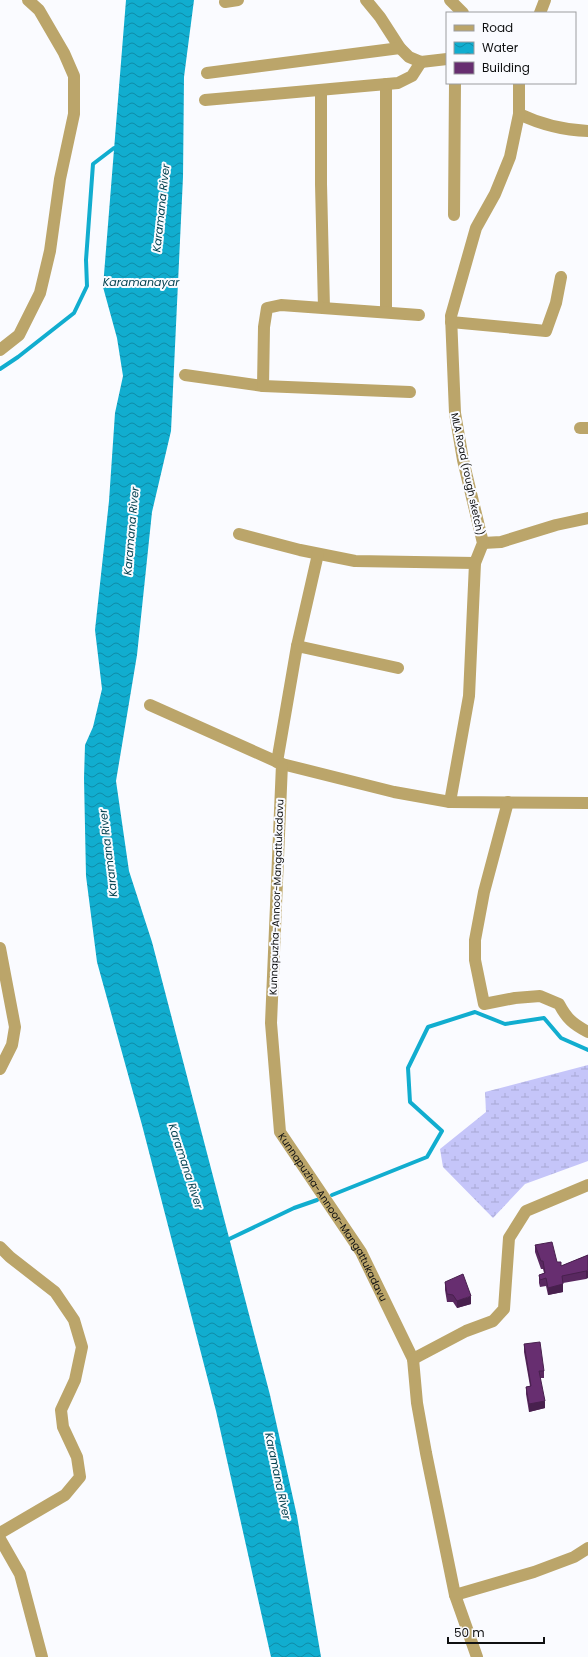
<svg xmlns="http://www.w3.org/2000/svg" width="588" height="1657" font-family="Poppins,sans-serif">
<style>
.wetland{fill:url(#wetland-marsh)}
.water{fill:url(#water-waves)}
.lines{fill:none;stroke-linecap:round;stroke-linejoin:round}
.stream{stroke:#11adcf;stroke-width:4}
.minor{stroke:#bba56a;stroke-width:12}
.wall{fill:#592860}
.shaded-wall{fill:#48204e}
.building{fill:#672e70;stroke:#48204e}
.labels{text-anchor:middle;stroke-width:4;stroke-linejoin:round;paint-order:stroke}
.street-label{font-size:10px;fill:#0f1011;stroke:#fafbff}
.water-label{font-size:11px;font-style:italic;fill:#044250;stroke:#fafbff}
</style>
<defs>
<pattern id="wetland-marsh" width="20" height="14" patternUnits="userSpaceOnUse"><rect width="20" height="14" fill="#c5c5f9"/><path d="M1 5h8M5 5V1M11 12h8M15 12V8" fill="none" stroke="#a8a8d4"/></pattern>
<pattern id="water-waves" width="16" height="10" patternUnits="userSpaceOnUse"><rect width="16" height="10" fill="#11adcf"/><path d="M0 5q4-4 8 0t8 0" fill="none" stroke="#0e8ba7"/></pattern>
</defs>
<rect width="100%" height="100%" fill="#fafbff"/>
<path class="wetland" d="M588,1065V1161L525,1184L493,1218L443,1167L440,1149L486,1112L485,1092Z"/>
<path class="water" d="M126,0H194L184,77L183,177L171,431L152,512L137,655L116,781L129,871L152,942L270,1395L297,1516L321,1657H271L216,1411L142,1125L97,962L86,876L84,778L85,745L93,727L102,689L95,630L109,501L115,413L123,376L117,338L103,287Z"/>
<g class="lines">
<g class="stream">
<path d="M0,369L18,357L74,313L87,286L86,260L93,164L114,148H118"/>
<path d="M332,1195L427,1157L442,1131L410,1102L408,1068L428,1027L475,1012L505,1024L544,1018L561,1038L588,1050"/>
<path d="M225,1241L294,1208L317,1200"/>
</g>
<g class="minor">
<path d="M366,0L380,17L400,48L409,57L421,62L447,59"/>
<path d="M450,0L463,13"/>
<path d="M225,2L238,0"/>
<path d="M540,13L545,0"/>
<path d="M207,73L400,48"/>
<path d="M386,84V312"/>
<path d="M321,90V184L324,308"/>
<path d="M205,100L398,83L412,76L421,62"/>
<path d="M519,114C542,125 563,130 588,131"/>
<path d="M454,215L455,83"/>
<path d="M451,322L546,331L556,303L561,277"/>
<path d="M0,350L19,335L40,293L50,251L60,179L74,114V76L64,53L39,10L28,0"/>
<path d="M185,375L263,386L410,392"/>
<path d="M263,386L264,327L267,308L281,305L419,315"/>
<path d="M580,428H588"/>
<path d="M239,534L300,550L355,561L475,563"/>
<path d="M483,543L501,542L556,525L588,518"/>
<path d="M297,646L318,554"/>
<path d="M150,705L282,764L394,792L450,802L588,803"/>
<path d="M277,762L297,646L398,668"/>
<path id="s1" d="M282,764L271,1023L280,1132L361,1252L413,1359L417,1403L426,1453L455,1595L477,1657"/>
<path d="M450,802L469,696L475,563L483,543L463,460L455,413L451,316L476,228L495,194L510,157L519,114V83"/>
<path d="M508,802L484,892L475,940V960L484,1004L515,998L540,996L559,1004C567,1019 573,1024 588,1032"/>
<path d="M0,948L15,1027L12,1045L0,1069"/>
<path d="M0,1247L10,1257L55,1292L74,1320L82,1347L75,1380L61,1410L63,1427L77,1457L80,1477L65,1495L0,1533"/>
<path d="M413,1359L466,1331L493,1321L504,1309L509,1238L526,1211L588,1185"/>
<path d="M0,1539L20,1574L42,1657"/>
<path d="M455,1595L534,1572L574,1557L588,1548"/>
</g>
</g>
<g class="wall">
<path d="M535,1245L561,1266L588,1255L586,1279L563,1283V1292L548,1295L546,1286L540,1287L539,1283V1275L544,1273L543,1269H541L535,1252Z"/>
<path d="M445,1282L471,1304L457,1308L453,1302H447L445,1290Z"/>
<path d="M524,1344L544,1371V1378H540L545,1408L529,1412L526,1394V1387L530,1386L524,1352Z"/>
</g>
<g class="shaded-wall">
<path d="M588,1270V1278L586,1279V1271Z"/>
<path d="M563,1284V1292L548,1295V1288Z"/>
<path d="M471,1296V1304L457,1308V1301Z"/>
<path d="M545,1401V1408L529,1412V1404Z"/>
</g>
<g class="building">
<path d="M552,1242L557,1262H561V1266L588,1255V1270L586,1271L562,1276L563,1284L548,1288L546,1278L540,1280L539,1275L545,1273L543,1261H541L535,1245Z"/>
<path d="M463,1274L471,1296L457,1301L453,1295L447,1294L445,1282Z"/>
<path d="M540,1342L544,1371H539L545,1401L529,1404L526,1387L531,1386L524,1344Z"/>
</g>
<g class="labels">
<g class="street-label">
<text transform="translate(468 474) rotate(78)" y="4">MLA Road (rough sketch)</text>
<text transform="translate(276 897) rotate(-88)" y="4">Kunnapuzha-Annoor-Mangattukadavu</text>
<text dy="4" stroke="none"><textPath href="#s1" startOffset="469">Kunnapuzha-Annoor-Mangattukadavu</textPath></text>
</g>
<g class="water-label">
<text transform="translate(161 208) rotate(-84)" y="4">Karamana River</text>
<text x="141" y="286">Karamanayar</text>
<text transform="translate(131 531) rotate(-85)" y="4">Karamana River</text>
<text transform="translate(108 853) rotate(-97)" y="4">Karamana River</text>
<text transform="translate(186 1166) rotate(72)" y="4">Karamana River</text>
<text transform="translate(278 1476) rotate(78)" y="4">Karamana River</text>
</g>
</g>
<rect x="446" y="12" width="130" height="72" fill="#fafbff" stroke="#9c9da0"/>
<rect x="454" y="25" width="20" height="6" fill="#bba56a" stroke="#9c9da0"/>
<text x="482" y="32" font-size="12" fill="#0f1011">Road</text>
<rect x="454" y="42" width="20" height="12" fill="url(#water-waves)" stroke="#9c9da0"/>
<text x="482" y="52" font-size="12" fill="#0f1011">Water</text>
<rect x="454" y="62" width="20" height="12" fill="#672e70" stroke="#9c9da0"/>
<text x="482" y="72" font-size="12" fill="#0f1011">Building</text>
<path d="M448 1637v6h96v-6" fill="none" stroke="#0f1011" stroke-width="2"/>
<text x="454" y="1637" font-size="12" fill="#0f1011" stroke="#fafbff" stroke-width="3" paint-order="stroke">50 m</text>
</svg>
